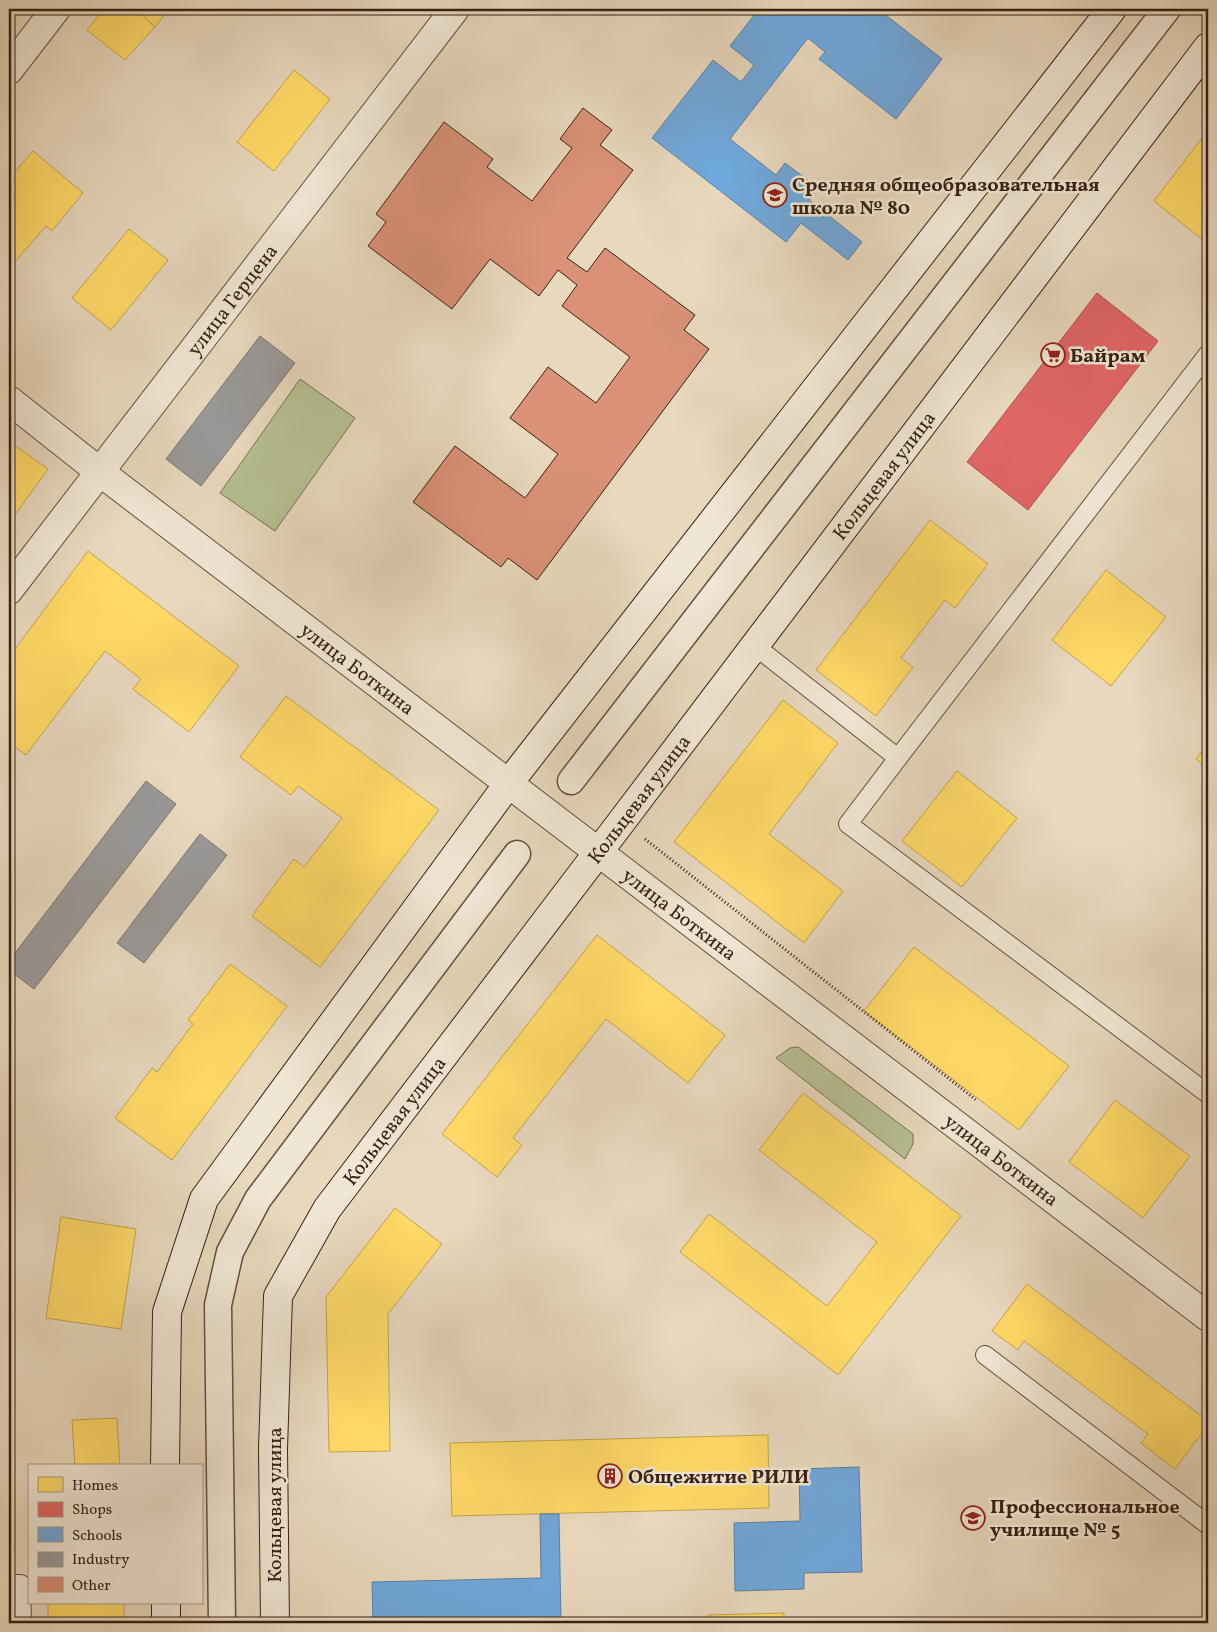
<svg xmlns="http://www.w3.org/2000/svg" width="1217" height="1632" font-family="Vollkorn,serif">
<style>
.green{fill:#b6bf91;stroke:#767052}
.homes{fill:#ffd966;stroke:#c3a24d}
.shops{fill:#e06666;stroke:#ad514d}
.schools{fill:#6fa8dc;stroke:#5e80a0}
.industry{fill:#999;stroke:#7c7571}
.building{fill:#da9177;stroke:#372113}
.lines{fill:none;stroke-linecap:round;stroke-linejoin:round}
.service-casing{stroke:#634f3e;stroke-width:20}
.pedestrian-casing{stroke:#634f3e;stroke-width:29}
.minor-casing{stroke:#634f3e;stroke-width:30}
.secondary-casing{stroke:#372113;stroke-width:30}
.path{stroke:#372113;stroke-width:3;stroke-dasharray:1 2.5;stroke-linecap:butt}
.service{stroke:#f0e6d4;stroke-width:18}
.pedestrian{stroke:#f0e6d4;stroke-width:26}
.minor{stroke:#f0e6d4;stroke-width:28}
.secondary{stroke:#f0e6d4;stroke-width:28}
.labels{text-anchor:middle;stroke-width:5;stroke-linejoin:round;paint-order:stroke}
.poi-label{font-size:20px;font-weight:bold;fill:#372113;stroke:#f0e6d4;text-anchor:start}
.street-label{font-size:20px;fill:#372113;stroke:#f0e6d4}
</style>
<rect width="100%" height="100%" fill="#e8d8bd"/>
<filter id="stains"><feTurbulence type="fractalNoise" baseFrequency=".004" numOctaves="4"/><feColorMatrix values="0 0 0 0 .2 0 0 0 0 .09 0 0 0 0 .02 0 0 0 .5 -.17"/></filter>
<radialGradient id="worn" r=".72"><stop offset=".6" stop-color="#630" stop-opacity="0"/><stop offset="1" stop-color="#630" stop-opacity=".3"/></radialGradient>
<g class="green">
<path d="M300,379L355,418L275,531L220,493Z"/>
<path d="M798,1047L913,1134V1144L905,1159L776,1058L790,1048Z"/>
</g>
<g class="homes">
<path d="M104,9H136L155,27L125,60L87,30Z"/>
<path d="M136,9H169L155,27Z"/>
<path d="M294,70L330,99L274,171L237,142Z"/>
<path d="M1208,130V244L1154,201Z"/>
<path d="M33,151L83,193L52,231L46,226L13,264L9,261V179Z"/>
<path d="M129,229L168,260L111,330L72,298Z"/>
<path d="M9,441L48,469L9,523Z"/>
<path d="M930,520L988,564L955,608L945,600L901,658L913,667L876,716L816,670Z"/>
<path d="M88,551L239,666L189,732L133,689L141,679L105,651L26,755L9,742V657Z"/>
<path d="M1106,570L1166,617L1111,686L1052,640Z"/>
<path d="M286,696L439,810L320,967L252,916L294,859L304,867L342,818L298,786L291,795L240,757Z"/>
<path d="M783,700L838,743L769,834L843,891L804,943L674,842Z"/>
<path d="M1208,743V769L1196,759Z"/>
<path d="M957,771L1017,818L962,887L902,841Z"/>
<path d="M597,935L725,1035L688,1083L606,1019L513,1138L522,1145L497,1177L442,1134Z"/>
<path d="M914,947L1069,1066L1019,1130L864,1011Z"/>
<path d="M230,964L287,1006L172,1160L115,1118L152,1068L157,1072L193,1024L188,1020Z"/>
<path d="M803,1093L961,1216L838,1375L680,1252L709,1214L827,1306L877,1242L759,1150Z"/>
<path d="M1115,1100L1190,1156L1143,1218L1069,1162Z"/>
<path d="M395,1208L442,1244L388,1314L390,1451L329,1452L326,1297Z"/>
<path d="M61,1217L136,1229L121,1329L46,1318Z"/>
<path d="M1027,1284L1208,1421V1425L1175,1469L1141,1443L1148,1434L1024,1341L1018,1350L992,1331Z"/>
<path d="M117,1418L120,1466H75L72,1420Z"/>
<path d="M768,1435L769,1508L452,1516L450,1443Z"/>
<rect x="48" y="1603" width="76" height="20"/>
<path d="M784,1613V1623H708V1615Z"/>
</g>
<path class="shops" d="M1097,293L1158,341L1028,510L967,462Z"/>
<g class="schools">
<path d="M759,9H878L942,59L896,119L819,59L825,52L808,38L730,139L776,175L785,163L818,188L809,200L862,242L848,260L801,223L786,242L652,138L713,60L741,82L754,65L730,46Z"/>
<path d="M859,1467L862,1572L804,1573V1589L735,1591L734,1523L800,1521L799,1469Z"/>
<path d="M540,1514H559L561,1623H373L372,1582L541,1578Z"/>
</g>
<g class="industry">
<path d="M260,336L295,363L201,486L166,459Z"/>
<path d="M146,781L176,804L34,989L9,970V961Z"/>
<path d="M200,834L227,855L144,963L117,943Z"/>
</g>
<path class="building" d="M583,108L612,130L600,145L633,170L567,258L587,272L605,248L695,315L684,330L709,349L537,580L508,558L501,567L413,502L455,446L525,498L558,454L510,418L548,367L596,403L630,357L562,306L577,285L558,270L539,296L490,259L452,309L368,246L386,222L376,214L444,122L493,159L487,167L532,201L572,148L560,139Z"/>
<g class="lines">
<g class="service-casing">
<g id="service">
<path d="M755,646L898,758L848,824L1208,1094"/>
<path d="M898,758L1208,354"/>
<path d="M985,1355L1208,1525"/>
<path d="M9,1584H21L22,1623"/>
</g>
</g>
<g class="pedestrian-casing">
<g id="pedestrian">
<path d="M571,781L1167,9"/>
<path d="M222,1623L218,1305L230,1252L258,1199L517,854"/>
</g>
</g>
<g class="minor-casing">
<g id="minor">
<path d="M9,70L56,9"/>
<path id="s1" d="M9,400L100,472L1208,1317"/>
<path id="s2" d="M9,590L455,9"/>
</g>
</g>
<g class="secondary-casing">
<g id="secondary">
<path d="M165,1466L167,1312L204,1199L508,784L1112,9"/>
<path d="M166,1603V1623"/>
<path id="s3" d="M275,1623L273,1449L278,1296L327,1209L622,821L1208,47"/>
</g>
</g>
<path class="path" d="M645,839L976,1100"/>
<use href="#service" class="service"/>
<use href="#pedestrian" class="pedestrian"/>
<use href="#minor" class="minor"/>
<use href="#secondary" class="secondary"/>
</g>
<defs>
<g id="school-ring" transform="scale(1.25)"><circle r="9.5" fill="#f0e6d4" stroke="#8f2418" stroke-width="1.5"/><path d="M0-5L7-2L0 1L-7-2ZM-4 1L0 2.5L4 1V4Q0 6-4 4Z" fill="#8f2418"/></g>
<g id="supermarket-ring" transform="scale(1.25)"><circle r="9.5" fill="#f0e6d4" stroke="#8f2418" stroke-width="1.5"/><path d="M-6-5.5h2.5l.6 2H6L4.5 2H-2.5L-4.4-4H-6ZM-1.5 3.2a1.3 1.3 0 1 0 .1 0ZM3 3.2a1.3 1.3 0 1 0 .1 0Z" fill="#8f2418"/></g>
<g id="building-ring" transform="scale(1.25)"><circle r="9.5" fill="#f0e6d4" stroke="#8f2418" stroke-width="1.5"/><path d="M-4-6H4V6H1V3H-1V6H-4ZM-2.5-4.3h1.7v1.8h-1.7ZM.8-4.3h1.7v1.8H.8ZM-2.5-1h1.7V.8h-1.7ZM.8-1h1.7V.8H.8Z" fill="#8f2418"/></g>
<g id="university-ring" transform="scale(1.25)"><circle r="9.5" fill="#f0e6d4" stroke="#8f2418" stroke-width="1.5"/><path d="M0-5L7-2L0 1L-7-2ZM-4 1L0 2.5L4 1V4Q0 6-4 4Z" fill="#8f2418"/></g>
</defs>
<g fill-rule="evenodd">
<use href="#school-ring" x="775" y="195"/>
<use href="#supermarket-ring" x="1053" y="355"/>
<use href="#building-ring" x="610" y="1476"/>
<use href="#university-ring" x="973" y="1518"/>
</g>
<g class="labels">
<g class="poi-label">
<text x="792" y="191">Средняя общеобразовательная<tspan x="792" dy="23">школа № 80</tspan></text>
<text x="1070" y="362">Байрам</text>
<text x="628" y="1483">Общежитие РИЛИ</text>
<text x="990" y="1513">Профессиональное<tspan x="990" dy="23">училище № 5</tspan></text>
</g>
<g class="street-label">
<text dy="7" stroke="none"><textPath href="#s2" startOffset="366">улица Герцена</textPath></text>
<text dy="7" stroke="none"><textPath href="#s3" startOffset="1348">Кольцевая улица</textPath></text>
<text dy="7" stroke="none"><textPath href="#s1" startOffset="440">улица Боткина</textPath></text>
<text dy="7" stroke="none"><textPath href="#s3" startOffset="942">Кольцевая улица</textPath></text>
<text dy="7" stroke="none"><textPath href="#s1" startOffset="845">улица Боткина</textPath></text>
<text dy="7" stroke="none"><textPath href="#s3" startOffset="538">Кольцевая улица</textPath></text>
<text dy="7" stroke="none"><textPath href="#s1" startOffset="1250">улица Боткина</textPath></text>
<text transform="translate(274 1505) rotate(-90)" y="7">Кольцевая улица</text>
</g>
</g>
<rect width="1217" height="1632" fill="none" stroke="#e8d8bd" stroke-width="30"/>
<rect x="10" y="10" width="1197" height="1612" fill="none" stroke="#372113" stroke-width="2.5"/>
<rect x="15" y="15" width="1187" height="1602" fill="none" stroke="#372113"/>
<rect x="28" y="1464" width="175" height="140" fill="#f0e6d4" stroke="#a69787"/>
<rect x="38" y="1477" width="25" height="15" fill="#ffd966" stroke="#a69787"/>
<text x="72" y="1490" font-size="15" fill="#372113">Homes</text>
<rect x="38" y="1502" width="25" height="15" fill="#e06666" stroke="#a69787"/>
<text x="72" y="1514" font-size="15" fill="#372113">Shops</text>
<rect x="38" y="1527" width="25" height="15" fill="#6fa8dc" stroke="#a69787"/>
<text x="72" y="1540" font-size="15" fill="#372113">Schools</text>
<rect x="38" y="1552" width="25" height="15" fill="#999999" stroke="#a69787"/>
<text x="72" y="1564" font-size="15" fill="#372113">Industry</text>
<rect x="38" y="1577" width="25" height="15" fill="#da9177" stroke="#a69787"/>
<text x="72" y="1590" font-size="15" fill="#372113">Other</text>
<rect width="100%" height="100%" filter="url(#stains)"/>
<rect width="100%" height="100%" fill="url(#worn)"/>
</svg>
